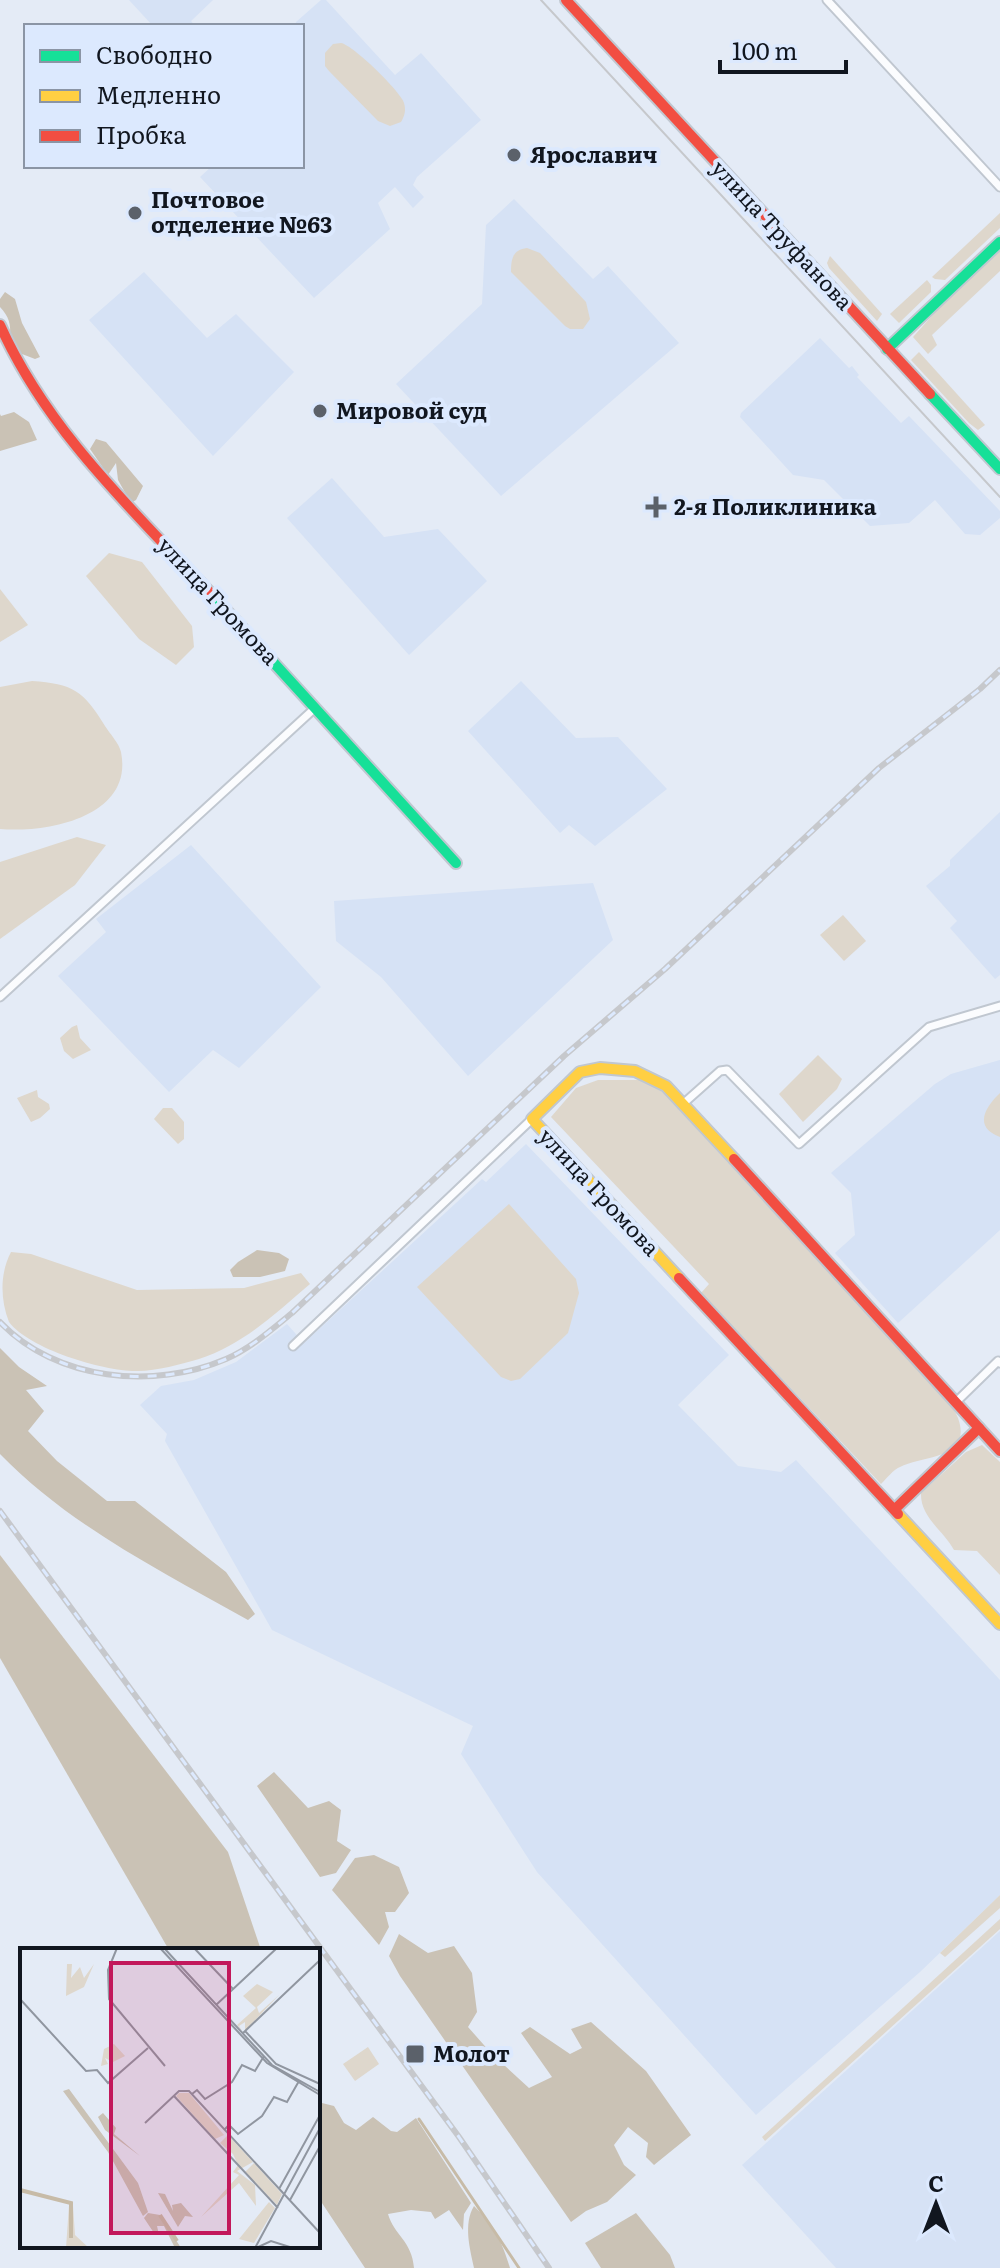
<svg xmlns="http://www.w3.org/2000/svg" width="1000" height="2268" font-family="Literata,serif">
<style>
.built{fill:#d6e2f5}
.green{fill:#ded7cc}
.forest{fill:#cac2b5}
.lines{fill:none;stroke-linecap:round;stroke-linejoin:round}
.stream{stroke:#c7bba7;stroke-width:3}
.street-casing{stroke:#c0c7d0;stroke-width:11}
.fast-casing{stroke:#c0c7d0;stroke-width:14}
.slow-casing{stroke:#c0c7d0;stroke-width:14}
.jam-casing{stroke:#c0c7d0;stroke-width:14}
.street{stroke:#fbfcfe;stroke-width:7}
.fast{stroke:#16e098;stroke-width:10}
.slow{stroke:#ffcf43;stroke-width:10}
.jam{stroke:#f24e42;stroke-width:10}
.tram{stroke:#c6c8cc;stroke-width:2}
.rail-casing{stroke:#c6c8cc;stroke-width:6}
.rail{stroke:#dce9fe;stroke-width:3;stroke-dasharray:9;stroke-linecap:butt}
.poi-dot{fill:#5b616a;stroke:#dce9fe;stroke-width:3}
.labels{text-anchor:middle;stroke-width:8;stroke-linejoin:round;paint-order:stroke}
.poi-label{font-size:22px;font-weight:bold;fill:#11161f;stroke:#dce9fe;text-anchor:start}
.street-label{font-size:22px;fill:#11161f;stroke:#dce9fe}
.inset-river{fill:none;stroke:#c7bba7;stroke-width:4}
.inset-road{fill:none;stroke:#9096a0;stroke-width:2}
.view{fill:#c2185b;fill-opacity:0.15;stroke:#c2185b;stroke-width:4}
.inset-edge{fill:none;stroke:#11161f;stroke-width:4}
</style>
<rect width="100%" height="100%" fill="#e4ebf6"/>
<g class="built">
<path d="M129,0H213L191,21L195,26H153Z"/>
<path d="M321,0H326L395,75L421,53L481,120L417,177L413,185L424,197L413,208L395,187L378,203L390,229L314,298L200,177L212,166H302V26H295L296,22Z"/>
<path d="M514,199L593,279L608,266L679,343L501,496L396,384L482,304L486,225Z"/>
<path d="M144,272L207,338L236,314L294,372L213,456L89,320Z"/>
<path d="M820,338L849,368L852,366L859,375L857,377L901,423L909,416L1000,511V518L980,535L965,534L935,500L909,523L870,526L824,480L793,475L740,417L741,413Z"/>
<path d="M332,478L384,537L438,529L487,581L409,655L287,518Z"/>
<path d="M521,681L576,738L618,737L667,789L595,846L569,825L560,833L468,731Z"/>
<path d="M1000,812V975L995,979L950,928L957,921L926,886L950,866V860Z"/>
<path d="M191,845L321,987L239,1068L213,1050L169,1092L58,976L106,932L96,919Z"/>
<path d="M593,883L613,940L468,1076L381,977L336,941L334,901Z"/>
<path d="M1000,1060V1230L898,1323L835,1253L855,1235L851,1193L831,1173L935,1084L951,1074Z"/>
<path d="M526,1144L729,1355L678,1405L738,1466L781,1472L796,1460L1000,1680V1895L920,1972L756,2115L537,1872L461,1754L473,1726L272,1630L165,1441L167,1434L140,1405L161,1386L194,1380L236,1362L287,1324L304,1343L482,1179L486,1182Z"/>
<path d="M1000,1931V2268H836L742,2165Z"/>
</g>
<g class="green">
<path d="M341,43C353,45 400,91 404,103C406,110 405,115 401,122L390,126L378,121L329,71L325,66V53L333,44Z"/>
<path d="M1000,213V228L945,280L935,279L932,277Z"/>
<path d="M527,248L540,253L586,302L590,319L583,329H570L565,326L511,272C511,258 513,250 527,248Z"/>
<path d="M1000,251V271L932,335L937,345L928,354L913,337L939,308Z"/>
<path d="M830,256L882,314L877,321L829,268L827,263Z"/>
<path d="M927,280L931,285V292L899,323L890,314Z"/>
<path d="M919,352L985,425L978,430L969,423L911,360Z"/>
<path d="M109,553L142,562L192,626L194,647L176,665L139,639L86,576Z"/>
<path d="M0,589L28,625L0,642Z"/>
<path d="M32,681C73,684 83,690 105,726C110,734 119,743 121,752C134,817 47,833 0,829V687Z"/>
<path d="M77,837L106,845L75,885L0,939V862Z"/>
<path d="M843,915L866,941L844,961L820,935Z"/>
<path d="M77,1025L80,1038L91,1050L73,1059L64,1051L60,1038L72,1027Z"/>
<path d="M818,1055L842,1079L837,1089L803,1122L779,1094Z"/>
<path d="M598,1080H641L663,1092L926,1378C936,1389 953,1404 958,1418C973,1460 922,1455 900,1467C893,1470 887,1478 881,1484L701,1293L709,1284L551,1117L576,1088Z"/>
<path d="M37,1090L38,1097L49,1104L50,1109L40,1118L31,1122L17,1098Z"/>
<path d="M1000,1093V1137C973,1127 985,1107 1000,1093Z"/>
<path d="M163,1108H172L184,1122V1139L178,1144L154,1119Z"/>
<path d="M509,1204L576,1279L579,1293L568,1333L520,1379L511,1381L501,1377L417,1287Z"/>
<path d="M11,1252L31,1254L137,1290L244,1288L301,1273L310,1284C276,1313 243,1345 199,1359C181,1364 157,1371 138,1371C105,1372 29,1349 9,1322C0,1299 0,1273 11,1252Z"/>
<path d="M982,1445L1000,1462V1575L977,1551L954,1550C943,1530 920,1517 921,1493L966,1452Z"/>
<path d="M1000,1895V1908L945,1957L940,1953Z"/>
<path d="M1000,1919V1929L765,2141L762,2137Z"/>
<path d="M368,2047L379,2064L355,2081L343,2064Z"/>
</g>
<g class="forest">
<path d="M5,292L15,299L22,323L40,357L35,359L22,354L10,338C11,323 9,317 0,307V299Z"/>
<path d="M14,412L29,422L37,440L0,451V414L1,416Z"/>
<path d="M96,439L106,442L143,486L136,500L131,503L118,480L116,463L108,475L90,449Z"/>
<path d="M257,1250L279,1253L289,1259L285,1271L260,1277H233L230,1270L238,1262Z"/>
<path d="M0,1348L19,1367L47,1386L26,1390L44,1411L28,1431L57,1461L107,1501H135L226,1572L255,1614L248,1620C161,1571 70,1526 0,1454Z"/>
<path d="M0,1555L228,1852L261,1950H169L0,1658Z"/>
<path d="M274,1772L308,1808L329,1801L341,1810L337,1841L351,1850L336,1873L320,1877L257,1786Z"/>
<path d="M374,1855L399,1867L409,1893L395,1912H385L389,1927L379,1945L332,1890L355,1858Z"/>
<path d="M399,1934L428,1953L454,1946L472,1973L477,2012L468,2027L491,2053L529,2088L552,2077L521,2033L530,2027L570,2054L582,2048L571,2029L591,2022L646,2071L691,2135L654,2165L646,2157L648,2143L628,2127L614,2145L624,2165L636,2175L607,2202L586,2211L571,2222L400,1976L389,1956Z"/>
<path d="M318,2102L334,2106L344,2123L356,2130L373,2117L391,2131L397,2132L416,2118L471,2203L464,2214L463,2230L449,2210L435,2219L431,2212L411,2210L388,2214C394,2235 412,2241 414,2268H365L318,2197Z"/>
<path d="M474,2206C494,2226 502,2241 510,2268H474C470,2249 463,2224 474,2206Z"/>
<path d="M636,2213L670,2255L675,2268H601L585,2243Z"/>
</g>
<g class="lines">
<path class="stream" d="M419,2119L519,2268"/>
<g class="street-casing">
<g id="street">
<path d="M827,0L1000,187"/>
<path d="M0,997L315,708"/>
<path d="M684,1103L720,1071L727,1070L799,1144L929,1027L1000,1006"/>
<path d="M293,1346L532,1119"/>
<path d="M955,1403L998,1361L1000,1363"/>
</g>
</g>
<g class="fast-casing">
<g id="fast">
<path d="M887,349L1000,242"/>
<path d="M930,394L1000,469"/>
<path d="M213,596L456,863"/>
</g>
</g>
<g class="slow-casing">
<g id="slow">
<path d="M679,1278L532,1119L580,1072L600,1068L635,1071L666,1086L734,1159"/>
<path d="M898,1514L1000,1624"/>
</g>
</g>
<g class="jam-casing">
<g id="jam">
<path d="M566,0L930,394"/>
<path d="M0,325C48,432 134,511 213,596"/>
<path d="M734,1159L1000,1451"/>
<path d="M679,1278L898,1514"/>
<path d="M895,1509L979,1428"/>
</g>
</g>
<use href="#street" class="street"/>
<use href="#fast" class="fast"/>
<use href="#slow" class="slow"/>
<use href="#jam" class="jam"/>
<path class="tram" d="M541,0L1000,497"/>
<g class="rail-casing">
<g id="rail">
<path d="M0,1322C56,1381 154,1390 226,1359C251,1348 271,1330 292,1313L564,1056L665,969L879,768L980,689L1000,670"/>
<path d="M0,1511L459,2137L549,2268"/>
</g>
</g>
<use href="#rail" class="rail"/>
</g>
<g class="poi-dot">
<circle cx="514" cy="155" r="8"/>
<circle cx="135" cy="213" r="8"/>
<circle cx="320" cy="411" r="8"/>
<path d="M652 495h8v8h8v8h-8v8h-8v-8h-8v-8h8z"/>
<rect x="405" y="2044" width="20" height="20" rx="4"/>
</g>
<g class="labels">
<g class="poi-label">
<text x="530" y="163">Ярославич</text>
<text x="151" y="208">Почтовое<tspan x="151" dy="25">отделение №63</tspan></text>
<text x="336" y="419">Мировой суд</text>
<text x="674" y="515">2-я Поликлиника</text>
<text x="433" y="2062">Молот</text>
</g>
<g class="street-label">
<text transform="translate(782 235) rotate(47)" y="8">улица Труфанова</text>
<text transform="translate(218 601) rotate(47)" y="8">улица Громова</text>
<text transform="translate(599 1192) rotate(47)" y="8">улица Громова</text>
</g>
</g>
<g transform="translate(20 1948)">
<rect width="300" height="300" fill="#e4ebf6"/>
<path d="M47,16H52L51,30L60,19L64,30L74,16L64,39L46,48ZM237,36L253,44L237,59L239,65L259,47L225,83V74L219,78L223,84L217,77L236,60L223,48ZM94,96L105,108L93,114L85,110L88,116L81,118L84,101ZM159,145H169L204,187L195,191L156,148ZM208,187L233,214L217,223L235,237L236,258L219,235L181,269L219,227L213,224L218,217L213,206L200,195ZM234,215L262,246L257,257L225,224ZM249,254L255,260L234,295L219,291ZM49,257L53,258L55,287L69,300H46Z" fill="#ded7cc"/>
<path d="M49,141L118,235L128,264L123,268L88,204L43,143ZM83,165L96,180L94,186L120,208L85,182L78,169ZM138,245L145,246L153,263L152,257L161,255L173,269L165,268L158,279ZM128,265L140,267L161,300H155L144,278H137L139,287L134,285L124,270Z" fill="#cac2b5"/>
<path class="inset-river" d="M0,242L51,255V290M140,267L157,293"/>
<path class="inset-road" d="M97,0L88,22L89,51L145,118M140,0L247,115L300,147M144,0L252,117L300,144M174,0L213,41M0,51L66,123L77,122L88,135L128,100M196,57L257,0M225,83L256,116L300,136M223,85L300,12M172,146L177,142L185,151L212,134L222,117L235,123L244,108M154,148L258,260M125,175L159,143H169L300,285M204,182L209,177L218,186L242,168L254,149L267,154L279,133M259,241L300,167M270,252L300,198M235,300L300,180M236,300L251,293L273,300"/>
<path class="view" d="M91,15H209V285H91Z"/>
<rect width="300" height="300" class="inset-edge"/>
</g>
<rect x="24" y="24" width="280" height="144" fill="#dce9fe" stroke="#8b95a5" stroke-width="2"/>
<rect x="40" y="50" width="40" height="12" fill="#16e098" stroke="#8b95a5" stroke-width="2"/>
<text x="96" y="64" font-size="24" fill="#11161f">Свободно</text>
<rect x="40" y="90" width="40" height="12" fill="#ffcf43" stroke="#8b95a5" stroke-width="2"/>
<text x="96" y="104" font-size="24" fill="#11161f">Медленно</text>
<rect x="40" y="130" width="40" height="12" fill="#f24e42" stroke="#8b95a5" stroke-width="2"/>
<text x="96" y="144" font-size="24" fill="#11161f">Пробка</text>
<g transform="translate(936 2204)" stroke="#dce9fe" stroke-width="6" paint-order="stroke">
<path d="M0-6L14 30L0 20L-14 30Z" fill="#11161f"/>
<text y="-12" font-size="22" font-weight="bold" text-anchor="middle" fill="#11161f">С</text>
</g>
<path d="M720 60v12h126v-12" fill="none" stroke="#11161f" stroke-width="4"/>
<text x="732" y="60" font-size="24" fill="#11161f" stroke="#dce9fe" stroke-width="6" paint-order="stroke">100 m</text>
</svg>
